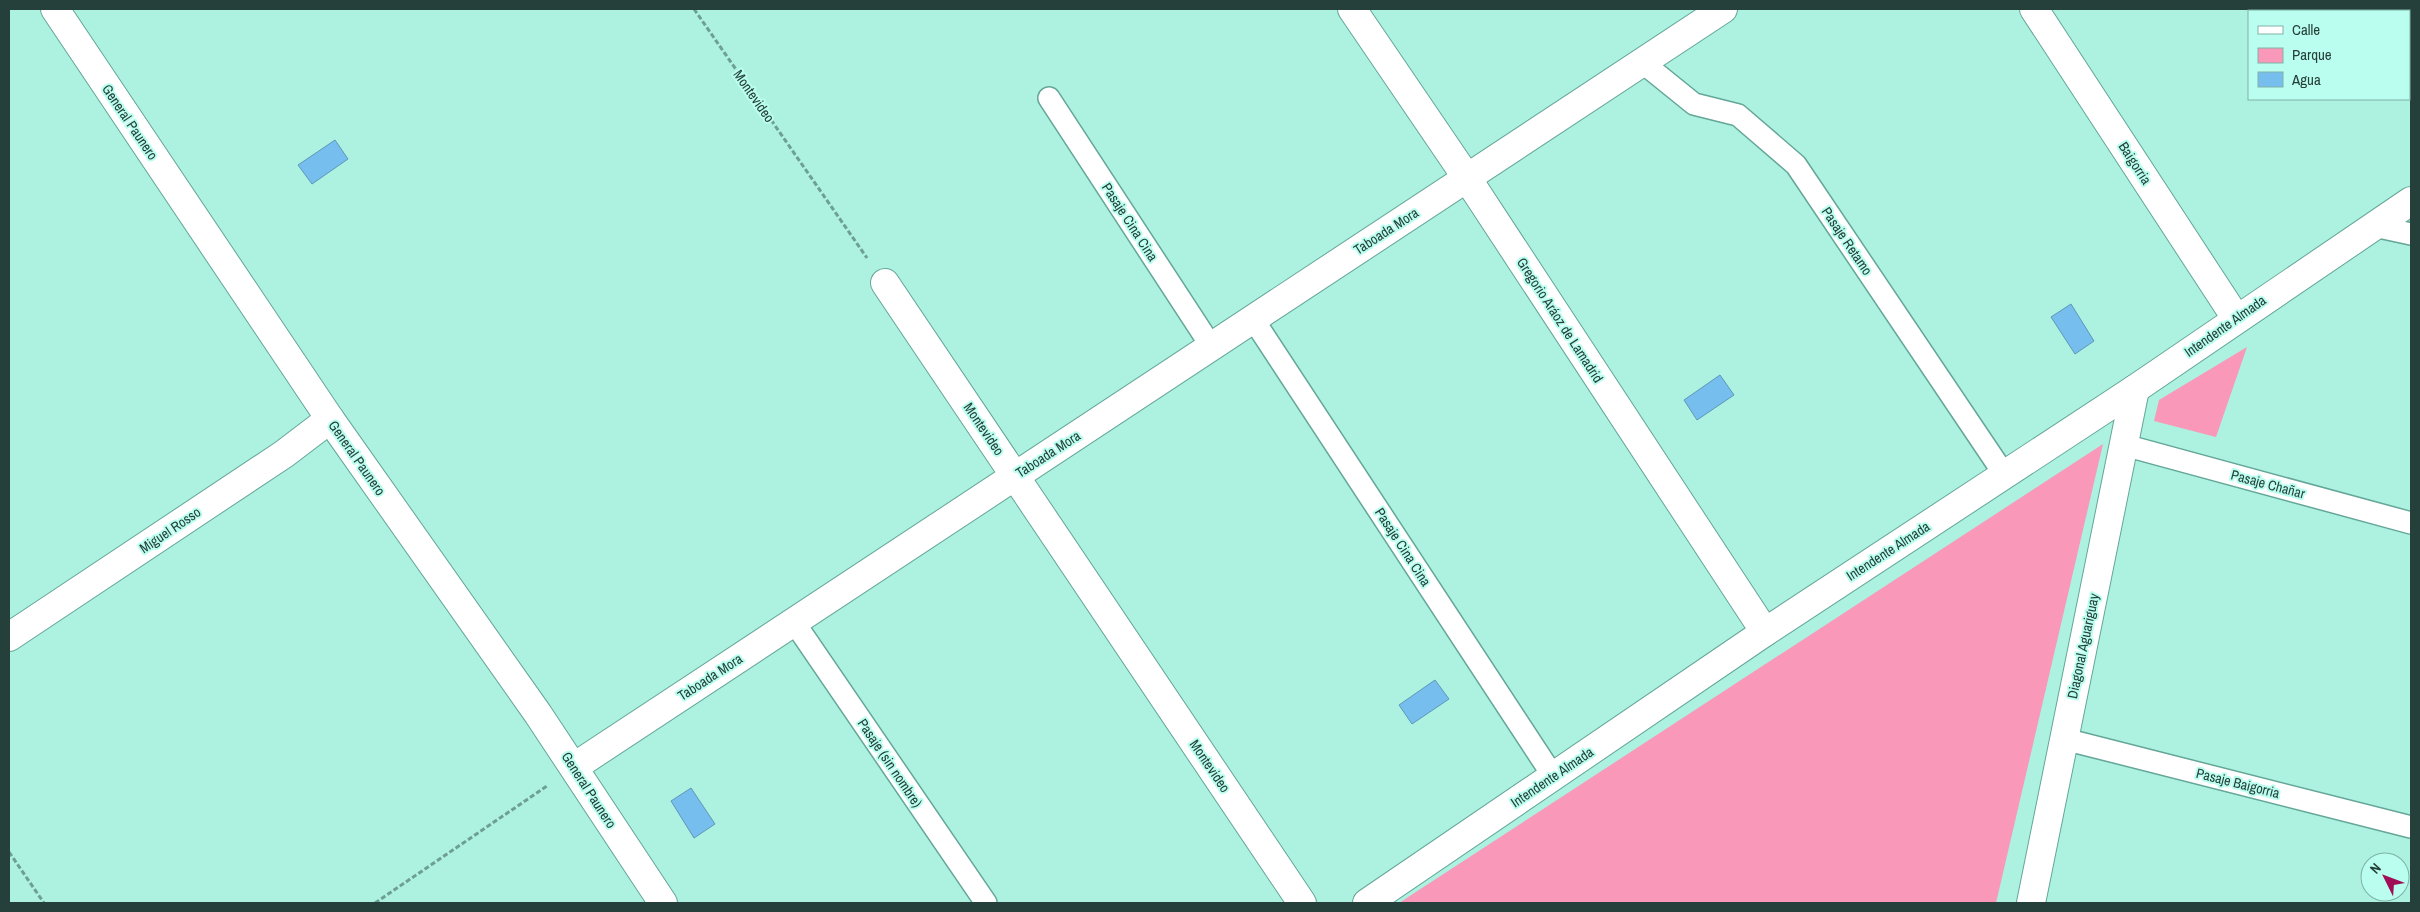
<svg xmlns="http://www.w3.org/2000/svg" width="2420" height="912" font-family="'Archivo Narrow',sans-serif">
<style>
.green{fill:#f998b8}
.water{fill:#76beee;stroke:#5e98b8}
.lines{fill:none;stroke-linecap:round;stroke-linejoin:round}
.lane-casing{stroke:#64a698;stroke-width:24}
.street-casing{stroke:#64a698;stroke-width:30}
.path{stroke:#6e9f94;stroke-width:3;stroke-dasharray:5 2.5;stroke-linecap:butt}
.lane{stroke:#fff;stroke-width:21}
.street{stroke:#fff;stroke-width:28}
.labels{text-anchor:middle;stroke-width:4;stroke-linejoin:round;paint-order:stroke}
.street-label{font-size:14px;fill:#25403a;stroke:#bafeef}
</style>
<rect width="100%" height="100%" fill="#adf1e1"/>
<g class="green">
<path d="M2247,347L2216,437L2154,421L2159,400Z"/>
<path d="M2103,444L1996,903H1399Z"/>
</g>
<g class="water">
<path d="M335,140L348,159L312,184L298,165Z"/>
<path d="M2071,304L2094,341L2075,354L2051,317Z"/>
<path d="M1720,375L1734,395L1697,420L1684,400Z"/>
<path d="M1435,680L1449,699L1412,724L1399,705Z"/>
<path d="M691,788L715,824L694,838L671,801Z"/>
</g>
<g class="lines">
<g class="lane-casing">
<g id="lane">
<path d="M1642,62L1694,104L1738,115L1796,165L2004,474"/>
<path d="M1049,98L1211,346"/>
<path d="M2374,226L2411,234"/>
<path d="M1253,319L1553,776"/>
<path d="M2124,445L2411,523"/>
<path d="M794,622L986,903"/>
<path d="M2064,739L2411,827"/>
</g>
</g>
<g class="street-casing">
<g id="street">
<path d="M55,9L330,419L538,714L663,903"/>
<path d="M1352,9L1467,178L1765,632"/>
<path d="M2034,9L2236,318"/>
<path d="M885,283L1302,903"/>
<path d="M9,637L284,454L330,419"/>
<path d="M574,767L1723,9"/>
<path d="M1367,903L1765,632L2135,389L2411,201"/>
<path d="M2031,903L2135,389"/>
</g>
</g>
<g class="path">
<path d="M694,9L867,258"/>
<path d="M9,852L44,903"/>
<path d="M375,903L547,786"/>
</g>
<use href="#lane" class="lane"/>
<use href="#street" class="street"/>
</g>
<g class="labels">
<g class="street-label">
<text transform="translate(754 96) rotate(55)" y="5">Montevideo</text>
<text transform="translate(130 122) rotate(56)" y="5">General Paunero</text>
<text transform="translate(2135 163) rotate(57)" y="5">Baigorria</text>
<text transform="translate(1130 222) rotate(57)" y="5">Pasaje Cina Cina</text>
<text transform="translate(1386 231) rotate(-33)" y="5">Taboada Mora</text>
<text transform="translate(1847 241) rotate(56)" y="5">Pasaje Retamo</text>
<text transform="translate(1560 320) rotate(57)" y="5">Gregorio Aráoz de Lamadrid</text>
<text transform="translate(2225 326) rotate(-35)" y="5">Intendente Almada</text>
<text transform="translate(984 429) rotate(56)" y="5">Montevideo</text>
<text transform="translate(1048 454) rotate(-33)" y="5">Taboada Mora</text>
<text transform="translate(357 458) rotate(55)" y="5">General Paunero</text>
<text transform="translate(2268 484) rotate(15)" y="5">Pasaje Chañar</text>
<text transform="translate(170 530) rotate(-34)" y="5">Miguel Rosso</text>
<text transform="translate(1403 547) rotate(57)" y="5">Pasaje Cina Cina</text>
<text transform="translate(1888 551) rotate(-33)" y="5">Intendente Almada</text>
<text transform="translate(2083 646) rotate(-78)" y="5">Diagonal Aguariguay</text>
<text transform="translate(710 677) rotate(-33)" y="5">Taboada Mora</text>
<text transform="translate(890 763) rotate(56)" y="5">Pasaje (sin nombre)</text>
<text transform="translate(1210 766) rotate(56)" y="5">Montevideo</text>
<text transform="translate(1552 777) rotate(-34)" y="5">Intendente Almada</text>
<text transform="translate(2238 783) rotate(14)" y="5">Pasaje Baigorria</text>
<text transform="translate(589 790) rotate(57)" y="5">General Paunero</text>
</g>
</g>
<rect width="2420" height="912" fill="none" stroke="#25403a" stroke-width="20"/>
<rect x="2248" y="10" width="162" height="90" fill="#bafeef" stroke="#7eb2a7"/>
<rect x="2258" y="26" width="25" height="8" fill="#ffffff" stroke="#7eb2a7"/>
<text x="2292" y="35" font-size="15" fill="#25403a">Calle</text>
<rect x="2258" y="48" width="25" height="15" fill="#f998b8" stroke="#7eb2a7"/>
<text x="2292" y="60" font-size="15" fill="#25403a">Parque</text>
<rect x="2258" y="72" width="25" height="15" fill="#76beee" stroke="#7eb2a7"/>
<text x="2292" y="85" font-size="15" fill="#25403a">Agua</text>
<g transform="translate(2385 877) rotate(312)"><circle r="24" fill="#bafeef" stroke="#7eb2a7"/>
<path d="M0-4L9 19L0 12L-9 19Z" fill="#9f0e56"/>
<text y="-8" font-size="14" font-weight="bold" text-anchor="middle" fill="#25403a">N</text>
</g>
</svg>
